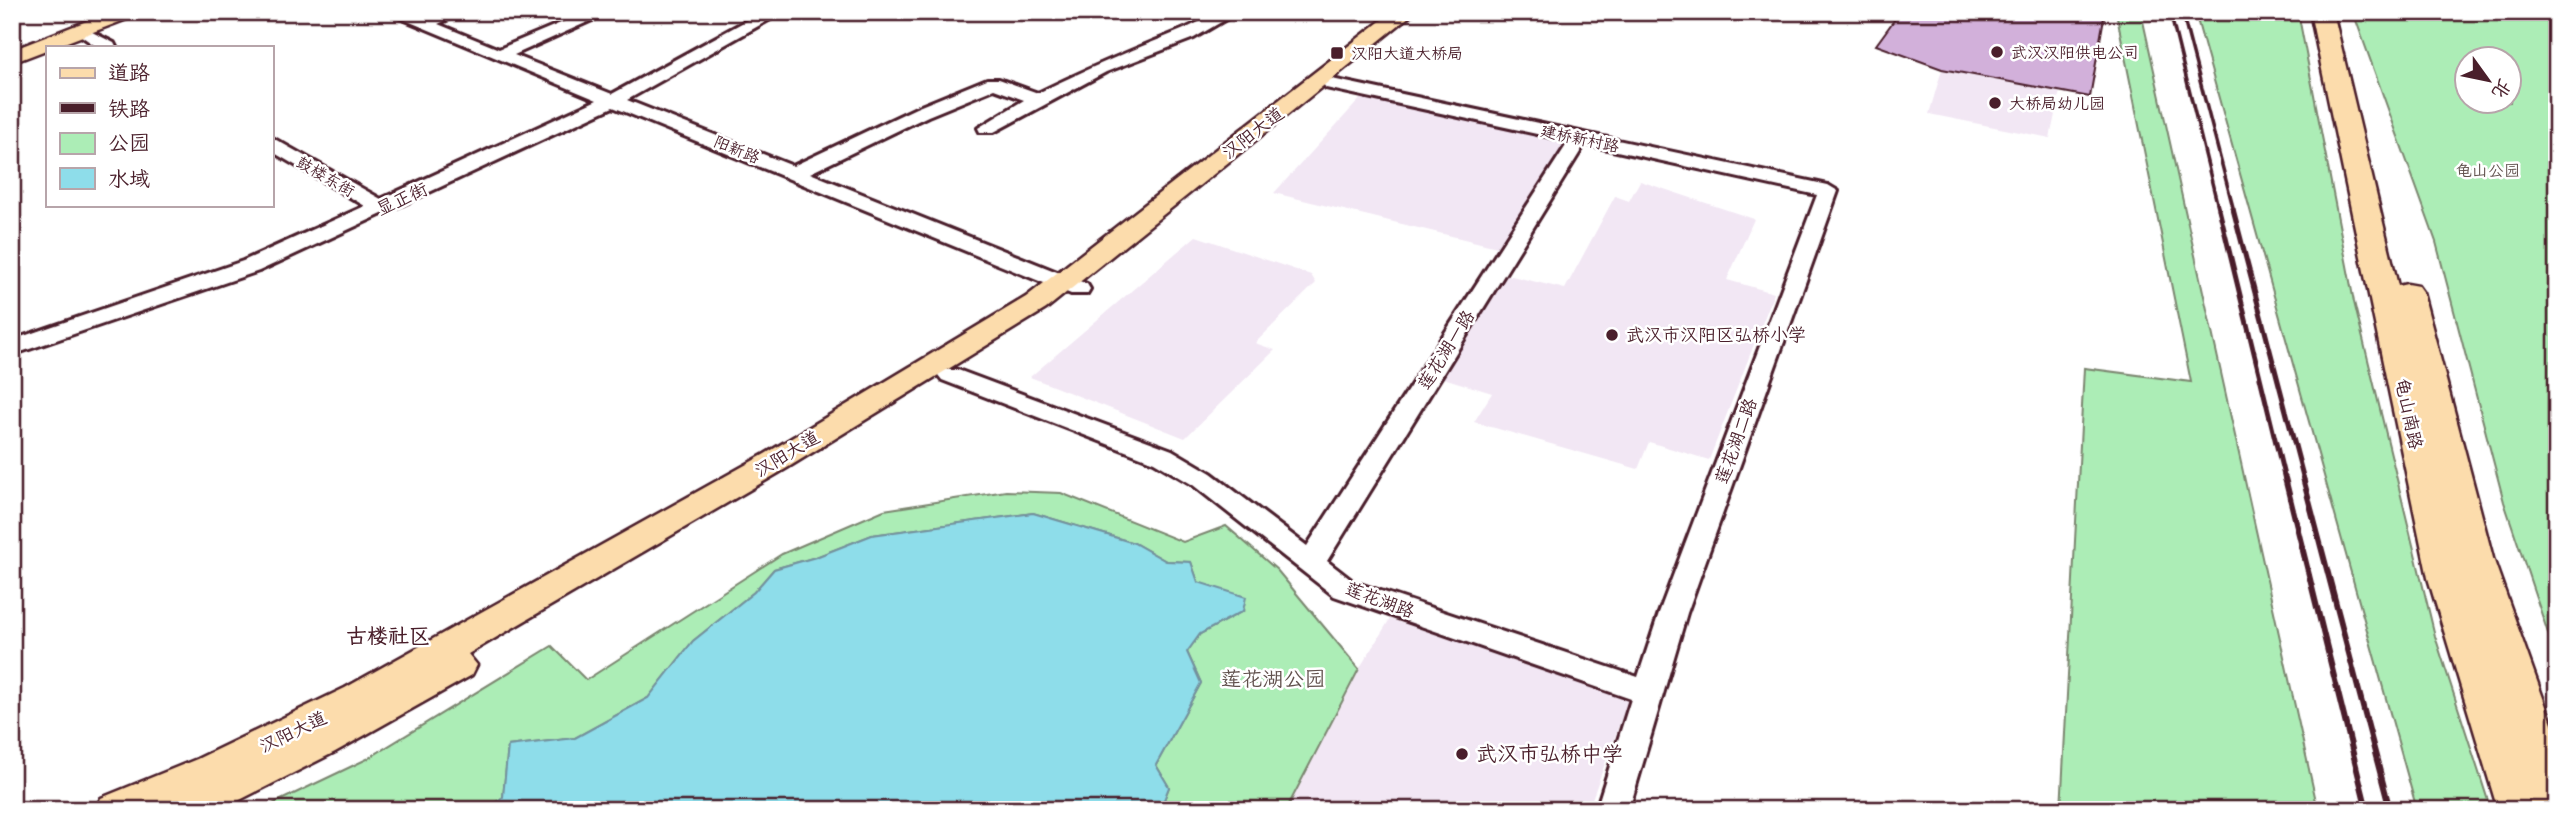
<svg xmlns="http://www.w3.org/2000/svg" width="2569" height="822" font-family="Pangolin,'LXGW WenKai TC',sans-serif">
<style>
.built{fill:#f2e7f4}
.green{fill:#acedb6;stroke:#7b8670;stroke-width:2;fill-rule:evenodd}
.water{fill:#8eddea;stroke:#73919e;stroke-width:2}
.building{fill:#d2b0da;stroke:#4a1f2b;stroke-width:2}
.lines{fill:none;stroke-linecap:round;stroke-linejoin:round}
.minor-casing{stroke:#4a1f2b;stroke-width:6}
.major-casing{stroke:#4a1f2b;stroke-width:5}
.highway-casing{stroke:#4a1f2b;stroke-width:5}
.minor{fill:#fff;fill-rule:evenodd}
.major{fill:#fcdcac;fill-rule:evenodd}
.highway{fill:#fcdcac;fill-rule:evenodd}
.rail-far2{stroke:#4a1f2b;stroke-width:3.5}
.rail-far1{stroke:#4a1f2b;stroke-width:5}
.rail{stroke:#4a1f2b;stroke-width:6}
.poi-dot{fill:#4a1f2b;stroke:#fff;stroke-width:2.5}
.labels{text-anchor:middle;stroke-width:5;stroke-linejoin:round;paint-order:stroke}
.far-poi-label{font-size:16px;fill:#4a1f2b;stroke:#fff;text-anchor:start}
.far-street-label{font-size:16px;fill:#4a1f2b;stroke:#fff}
.far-park-label{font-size:16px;fill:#62524e;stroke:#fff}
.street-label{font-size:18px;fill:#4a1f2b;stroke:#fff}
.poi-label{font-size:18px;fill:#4a1f2b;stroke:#fff;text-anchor:start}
.quarter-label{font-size:21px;font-weight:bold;fill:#4a1f2b;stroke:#fff}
.near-park-label{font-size:21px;fill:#62524e;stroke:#fff}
.near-poi-label{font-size:21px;fill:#4a1f2b;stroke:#fff;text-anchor:start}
</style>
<rect width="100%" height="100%" fill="#fff"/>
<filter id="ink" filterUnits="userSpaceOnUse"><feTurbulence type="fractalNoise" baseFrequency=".0143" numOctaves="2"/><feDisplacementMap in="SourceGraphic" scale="14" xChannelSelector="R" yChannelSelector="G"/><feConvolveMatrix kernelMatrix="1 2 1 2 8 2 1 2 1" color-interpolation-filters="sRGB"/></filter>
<g filter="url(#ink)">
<g class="built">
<path d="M1942,69L2060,91L2050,138L1929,114Z"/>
<path d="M1362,97L1568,141L1501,248L1274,193Z"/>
<path d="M1640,181L1754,219L1727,280L1774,293L1709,460L1649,442L1638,469L1474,422L1492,393L1440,377L1504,274L1565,289L1615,196L1629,201Z"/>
<path d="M1196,236L1311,275L1316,283L1255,343L1275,350L1185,438L1030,377Z"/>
<path d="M1390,619L1629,698L1588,810H1286L1359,669Z"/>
</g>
<g class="green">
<path d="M2116,12H2141L2318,810H2061L2084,368L2191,382Z"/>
<path d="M2195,12H2298L2354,302L2435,636L2491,810H2417Z"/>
<path d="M2353,12H2557V660L2504,502L2436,242ZM2468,60H2510V102H2468Z"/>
<path d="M1006,491L1061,493L1183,542L1226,526L1277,570L1359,669L1286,810H1160L1169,787L1156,765L1201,683L1187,652L1200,634L1243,611L1198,582L1191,562L1166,561L1134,543L1033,513L872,535L816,557L774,569L754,592L693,641L648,698L575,738L508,746L503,797L486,810H260L367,759L552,646L586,680L782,554L884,510Z"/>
</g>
<path class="water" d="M1033,513L1134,543L1166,561L1191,562L1198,582L1246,597L1243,611L1200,634L1187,652L1201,683L1156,765L1169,787L1160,810H486L503,797L508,746L575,738L648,698L693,641L754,592L774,569L816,557L872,535Z"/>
<path class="building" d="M1900,12H2105L2090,97L1942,69L1876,45Z"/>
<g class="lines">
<g class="minor-casing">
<g id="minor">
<path d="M386,12H409L424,18L440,12H463L438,24L499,49L587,12H610L514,55L612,94L762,12H783L627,100L793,166L916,108L987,79H999L1038,93C1084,70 1130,51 1177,32C1201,23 1211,12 1238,12L1194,38L1106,72L994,132H980L978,128L1024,100L994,89L928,116L810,173L1087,284L1090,289L1087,294H1071L613,107L259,271L12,355V340L243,261L365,206L271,151V137L381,199L597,100Z"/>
<path d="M88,30L114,43L116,47H97L80,35Z"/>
<path d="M1332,79L1828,185L1838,191L1687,613L1629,810H1596L1631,699L1334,596L1193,485L1154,462L942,380L938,375L942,370H958L1172,450L1211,473L1307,546L1569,141L1326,88L1323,84L1326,80ZM1585,144L1817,195L1659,613L1638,677L1354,582L1327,561Z"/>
</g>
</g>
<g class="major-casing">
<g id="major">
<path d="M110,12H138L135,16L12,63V50Z"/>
<path d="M1392,12H1415L1046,309L787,468L468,654L477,665L472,675L335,752L220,810H95L101,798L197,759L345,688L765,454L1026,297Z"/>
</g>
</g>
<g class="highway-casing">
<path id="highway" d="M2310,12H2333L2398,286L2407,284L2418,286L2423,293L2493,558L2557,737V810H2498L2428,578Z"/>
</g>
<use href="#minor" class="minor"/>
<use href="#major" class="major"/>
<use href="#highway" class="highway"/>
<g class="rail-far2">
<path d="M2170,12L2219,211"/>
<path d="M2182,12L2234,211"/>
</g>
<g class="rail-far1">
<path d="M2219,209L2285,480"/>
<path d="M2233,209L2304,480"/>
</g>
<g class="rail">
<path d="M2285,478L2367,810"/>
<path d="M2303,478L2390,810"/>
</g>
</g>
</g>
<g class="poi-dot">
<circle cx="1997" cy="52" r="7"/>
<rect x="1330" y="46" width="14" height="14" rx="3.5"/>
<circle cx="1995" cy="103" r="7"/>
<circle cx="1612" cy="335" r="7"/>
<circle cx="1462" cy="754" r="7"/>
</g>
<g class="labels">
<g class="far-poi-label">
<text x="2011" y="58">武汉汉阳供电公司</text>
<text x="1351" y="59">汉阳大道大桥局</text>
<text x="2009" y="109">大桥局幼儿园</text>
</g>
<g class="far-street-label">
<text transform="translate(1580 138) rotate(12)" y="6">建桥新村路</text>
<text transform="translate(737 149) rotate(22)" y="6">阳新路</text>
<text transform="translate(326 176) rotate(30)" y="6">鼓楼东街</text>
</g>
<g class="far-park-label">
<text x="2488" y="176">龟山公园</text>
</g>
<g class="street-label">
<text transform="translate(1253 133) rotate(-38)" y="6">汉阳大道</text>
<text transform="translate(402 199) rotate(-25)" y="6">显正街</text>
<text transform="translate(1446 350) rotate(-58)" y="6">莲花湖一路</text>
<text transform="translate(2409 414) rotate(78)" y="6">龟山南路</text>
<text transform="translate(1736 441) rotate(-70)" y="6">莲花湖二路</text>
<text transform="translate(787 454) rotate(-31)" y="6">汉阳大道</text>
<text transform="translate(1380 600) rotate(20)" y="6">莲花湖路</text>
<text transform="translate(293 732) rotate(-26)" y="6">汉阳大道</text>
</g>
<g class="poi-label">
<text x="1626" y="341">武汉市汉阳区弘桥小学</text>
</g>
<g class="quarter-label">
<text x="388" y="643">古楼社区</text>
</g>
<g class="near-park-label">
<text x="1273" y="686">莲花湖公园</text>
</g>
<g class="near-poi-label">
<text x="1476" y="761">武汉市弘桥中学</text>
</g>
</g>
<rect width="2569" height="822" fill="none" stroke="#fff" stroke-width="42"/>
<rect x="21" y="21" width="2527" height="780" fill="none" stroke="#4a1f2b" stroke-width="2.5" filter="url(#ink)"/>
<rect x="46" y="46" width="228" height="161" fill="#ffffff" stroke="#b7a5aa" stroke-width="2"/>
<rect x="60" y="68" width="35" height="10" fill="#fcdcac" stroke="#b7a5aa" stroke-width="2"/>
<text x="108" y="80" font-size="21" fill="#4a1f2b">道路</text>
<rect x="60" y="103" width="35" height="10" fill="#4a1f2b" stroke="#b7a5aa" stroke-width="2"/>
<text x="108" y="116" font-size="21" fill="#4a1f2b">铁路</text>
<rect x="60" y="133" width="35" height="21" fill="#acedb6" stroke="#b7a5aa" stroke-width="2"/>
<text x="108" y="150" font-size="21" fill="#4a1f2b">公园</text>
<rect x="60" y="168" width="35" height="21" fill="#8eddea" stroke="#b7a5aa" stroke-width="2"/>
<text x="108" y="186" font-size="21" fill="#4a1f2b">水域</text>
<g transform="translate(2488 80) rotate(123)"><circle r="33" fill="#ffffff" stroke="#b7a5aa" stroke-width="2"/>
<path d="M0-5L12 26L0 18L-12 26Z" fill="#4a1f2b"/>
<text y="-10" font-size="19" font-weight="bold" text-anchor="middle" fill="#4a1f2b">北</text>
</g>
</svg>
